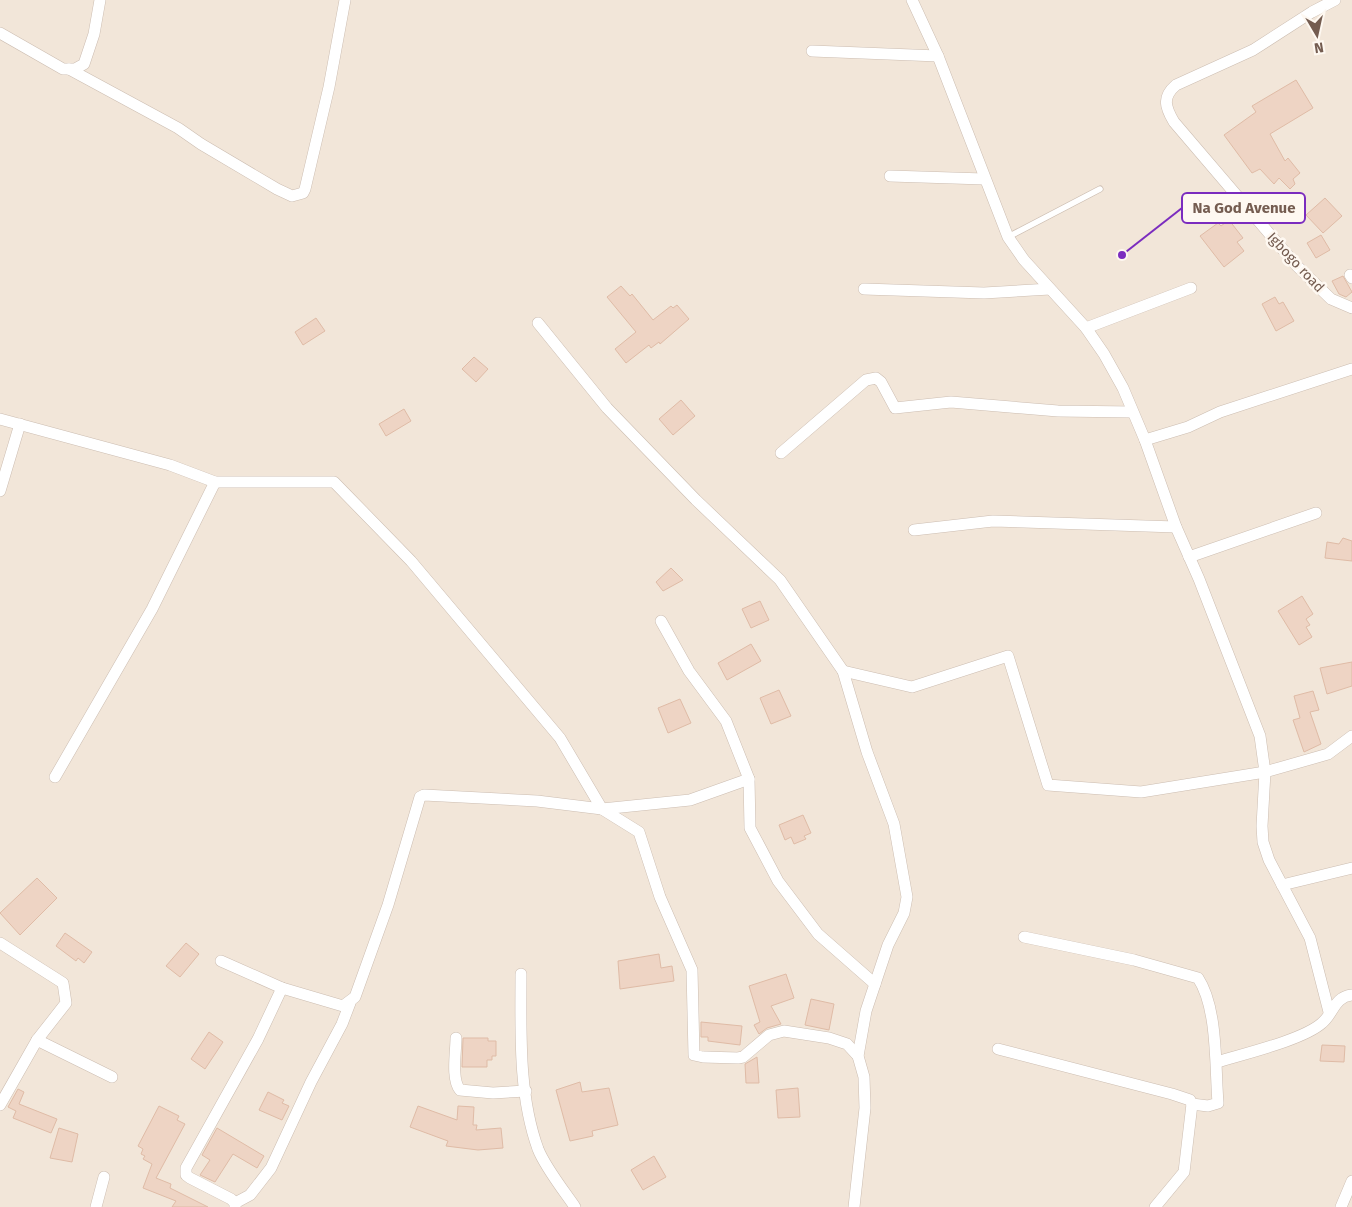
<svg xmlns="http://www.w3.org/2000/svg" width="1352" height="1207" font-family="'Fira Sans',sans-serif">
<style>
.residential{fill:#f2e6d9}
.building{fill:#eed4c4;stroke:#dfbba6}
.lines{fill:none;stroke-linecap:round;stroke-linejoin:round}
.service-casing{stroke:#ccbdb1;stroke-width:7}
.minor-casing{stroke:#ccbdb1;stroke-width:12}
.service{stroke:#fff;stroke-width:5.5}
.minor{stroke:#fff;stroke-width:11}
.labels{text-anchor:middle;stroke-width:5;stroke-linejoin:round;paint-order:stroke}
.street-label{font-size:14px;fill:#745c50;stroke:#fef8f1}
.leader{fill:none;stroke:#7b2cbf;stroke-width:2}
.callout-dot{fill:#7b2cbf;stroke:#fef8f1;stroke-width:2}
.callout{fill:#fef8f1;stroke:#7b2cbf;stroke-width:2}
.callout-label{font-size:15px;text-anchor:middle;font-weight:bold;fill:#745c50}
</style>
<rect width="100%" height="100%" fill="#fbf4ea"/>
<rect class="residential" x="0" y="0" width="1352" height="1207"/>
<g class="building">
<path d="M1296,80L1313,108L1270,134L1285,161L1288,158L1300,173L1293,179L1295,184L1290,189L1279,178L1274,184L1260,169L1252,173L1224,135L1256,112L1252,106Z"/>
<path d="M1325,198L1342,216L1323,233L1306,215Z"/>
<path d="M1229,220L1243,238L1237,242L1244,251L1224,267L1200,236L1218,223L1221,226Z"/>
<path d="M1321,235L1330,250L1316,258L1307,243Z"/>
<path d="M1343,276L1352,292L1346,297L1339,294L1332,281Z"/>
<path d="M621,286L630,296L632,294L653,320L671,306L673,308L677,305L689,319L660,344L659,342L651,348L649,345L626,363L615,349L636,332L607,297Z"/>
<path d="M1275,297L1279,304L1283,302L1294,321L1276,331L1262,304Z"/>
<path d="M316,318L325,331L303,345L295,332Z"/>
<path d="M474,357L488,369L476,382L462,369Z"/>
<path d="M681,400L695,416L673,435L659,419Z"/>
<path d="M404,409L411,421L386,436L379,424Z"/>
<path d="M1343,538L1352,541V561L1325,558L1327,542L1339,544Z"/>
<path d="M671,568L683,580L663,591L656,582Z"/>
<path d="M1302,596L1313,614L1306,619L1310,625L1306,627L1312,637L1299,645L1278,611Z"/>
<path d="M760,601L769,620L751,628L742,609Z"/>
<path d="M751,644L761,661L727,680L718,663Z"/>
<path d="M1352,662V686L1327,694L1320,668Z"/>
<path d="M779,690L791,716L771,724L760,698Z"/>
<path d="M1313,691L1319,710L1310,712L1321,744L1304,752L1293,720L1300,718L1294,696Z"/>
<path d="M680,699L691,723L668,733L658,708Z"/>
<path d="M803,815L811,833L804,836L806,839L794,844L791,837L785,840L779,825Z"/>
<path d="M37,878L57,898L20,935L0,913Z"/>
<path d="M65,933L92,952L84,963L78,958L76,961L56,946Z"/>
<path d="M186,943L199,954L180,977L166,966Z"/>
<path d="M659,954L661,968L672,966L674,981L620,989L618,961Z"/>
<path d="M786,974L794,998L771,1006L781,1024L767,1028L759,1034L754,1025L760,1022L749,986Z"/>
<path d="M811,999L834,1004L829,1030L805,1025Z"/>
<path d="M701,1022L742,1026L740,1045L708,1041V1037H701Z"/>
<path d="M209,1032L223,1042L205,1069L191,1059Z"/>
<path d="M463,1038H488V1041H496V1056H492V1060H487V1067H462Z"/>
<path d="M1322,1045L1345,1046L1344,1062L1320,1061Z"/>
<path d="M757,1057L759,1083H746L745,1064Z"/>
<path d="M580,1082L582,1092L609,1088L618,1125L592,1131L593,1136L570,1141L556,1090Z"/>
<path d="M798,1088L800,1117L778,1118L776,1090Z"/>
<path d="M18,1089L24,1092L19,1104L57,1119L51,1133L13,1118L16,1111L8,1107Z"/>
<path d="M268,1092L284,1100L282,1103L289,1106L282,1120L259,1110Z"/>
<path d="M159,1106L179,1116L177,1120L185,1124L156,1178L171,1184L170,1188L208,1207H172L176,1201L143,1188L152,1164L143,1159L145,1156L141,1154L143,1149L138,1146Z"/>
<path d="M418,1106L457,1120L458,1106L474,1107L473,1125H477L476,1130L501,1128L503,1148L478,1150L446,1146L448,1141L410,1127Z"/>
<path d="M59,1128L78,1134L72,1162L50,1158Z"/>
<path d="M217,1128L264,1156L257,1168L233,1154L215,1182L200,1175L210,1160L202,1155Z"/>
<path d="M654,1156L666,1177L643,1190L631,1170Z"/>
</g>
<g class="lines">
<g class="service-casing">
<path id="service" d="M1008,237L1100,189"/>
</g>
<g class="minor-casing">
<g id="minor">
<path d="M912,0L938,56L1008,237L1024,260L1086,328L1104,354L1123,388L1145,440L1176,527L1199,579L1260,736L1265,772L1262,826L1263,842L1269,860L1310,938L1329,1012"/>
<path d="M1335,0L1312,12L1253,50L1176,85C1162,97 1165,107 1174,122L1297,266L1331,299L1352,308"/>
<path d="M0,33L63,69H75L84,64L94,34L100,0"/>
<path d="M812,51L938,56"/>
<path d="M69,69L178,128L201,144L277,189L292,196L303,193L305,189L329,87L345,0"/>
<path d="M890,176L984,179"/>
<path d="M1350,275L1352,278"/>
<path d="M864,289L984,293L1050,289"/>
<path d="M538,323L607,408L696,500L780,580L843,671L867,752L894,824L907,897L904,913L888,945L866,1011L858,1056L864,1077L865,1108L854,1207"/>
<path d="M1086,328L1191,288"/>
<path d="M0,419L170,465L215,482H334L411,561L560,738L602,809L639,832L660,897L692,970L694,1055L703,1057L738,1058L743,1057L769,1035L784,1031L829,1038L847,1044L858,1056"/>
<path d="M1145,440L1188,427L1220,412L1352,369"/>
<path d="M781,453L866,380L876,378L881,382L895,408L951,402L1058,411L1132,412"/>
<path d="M0,491L20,424"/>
<path d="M914,530L993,521L1176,527"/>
<path d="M1189,557L1316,513"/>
<path d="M661,621L689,671L726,721L749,779L750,828L778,881L818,934L875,984"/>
<path d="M843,671L912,687L1008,656L1048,785L1141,792L1265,772L1328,754L1352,736"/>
<path d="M55,777L152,609L215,482"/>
<path d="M1282,885L1352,868"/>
<path d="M0,943L63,983L66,1003L37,1040L0,1105"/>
<path d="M221,961L282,988L343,1006L355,997L388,905L420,797L424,795L537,801L602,809L690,800L749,779"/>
<path d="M521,974C521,1030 518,1094 538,1149C545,1167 564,1191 575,1207"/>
<path d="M456,1038C456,1052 451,1079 460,1090L493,1093L526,1091"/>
<path d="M37,1040L112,1077"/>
<path d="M998,1049L1172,1094L1190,1100L1192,1104L1208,1106L1218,1103C1215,1067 1218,1008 1198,978L1134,960L1024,937"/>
<path d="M1217,1062C1243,1054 1303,1040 1322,1023C1334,1013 1334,997 1352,995"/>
<path d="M235,1203L250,1195L271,1168L311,1082L342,1024L350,1003"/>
<path d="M96,1207L104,1177"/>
<path d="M235,1207V1203L231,1199L190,1178L186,1175V1168L258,1039L282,988"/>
<path d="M1155,1207L1184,1172L1192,1104"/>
<path d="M1341,1207L1352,1181"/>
</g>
</g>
<use href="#service" class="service"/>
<use href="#minor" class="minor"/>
</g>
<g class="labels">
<g class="street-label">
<text transform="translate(1296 262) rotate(47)" y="5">Igbogo road</text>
</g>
</g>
<path class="leader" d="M1122 255L1182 208"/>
<circle class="callout-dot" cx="1122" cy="255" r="5"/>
<rect class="callout" x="1182" y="193" width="123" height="30" rx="5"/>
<g class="callout-label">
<text x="1244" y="213">Na God Avenue</text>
</g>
<g transform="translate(1317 35) rotate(171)" stroke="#fef8f1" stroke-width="4" paint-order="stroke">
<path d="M0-4L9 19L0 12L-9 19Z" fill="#745c50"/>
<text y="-8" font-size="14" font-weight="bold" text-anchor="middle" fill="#745c50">N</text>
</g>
</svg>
